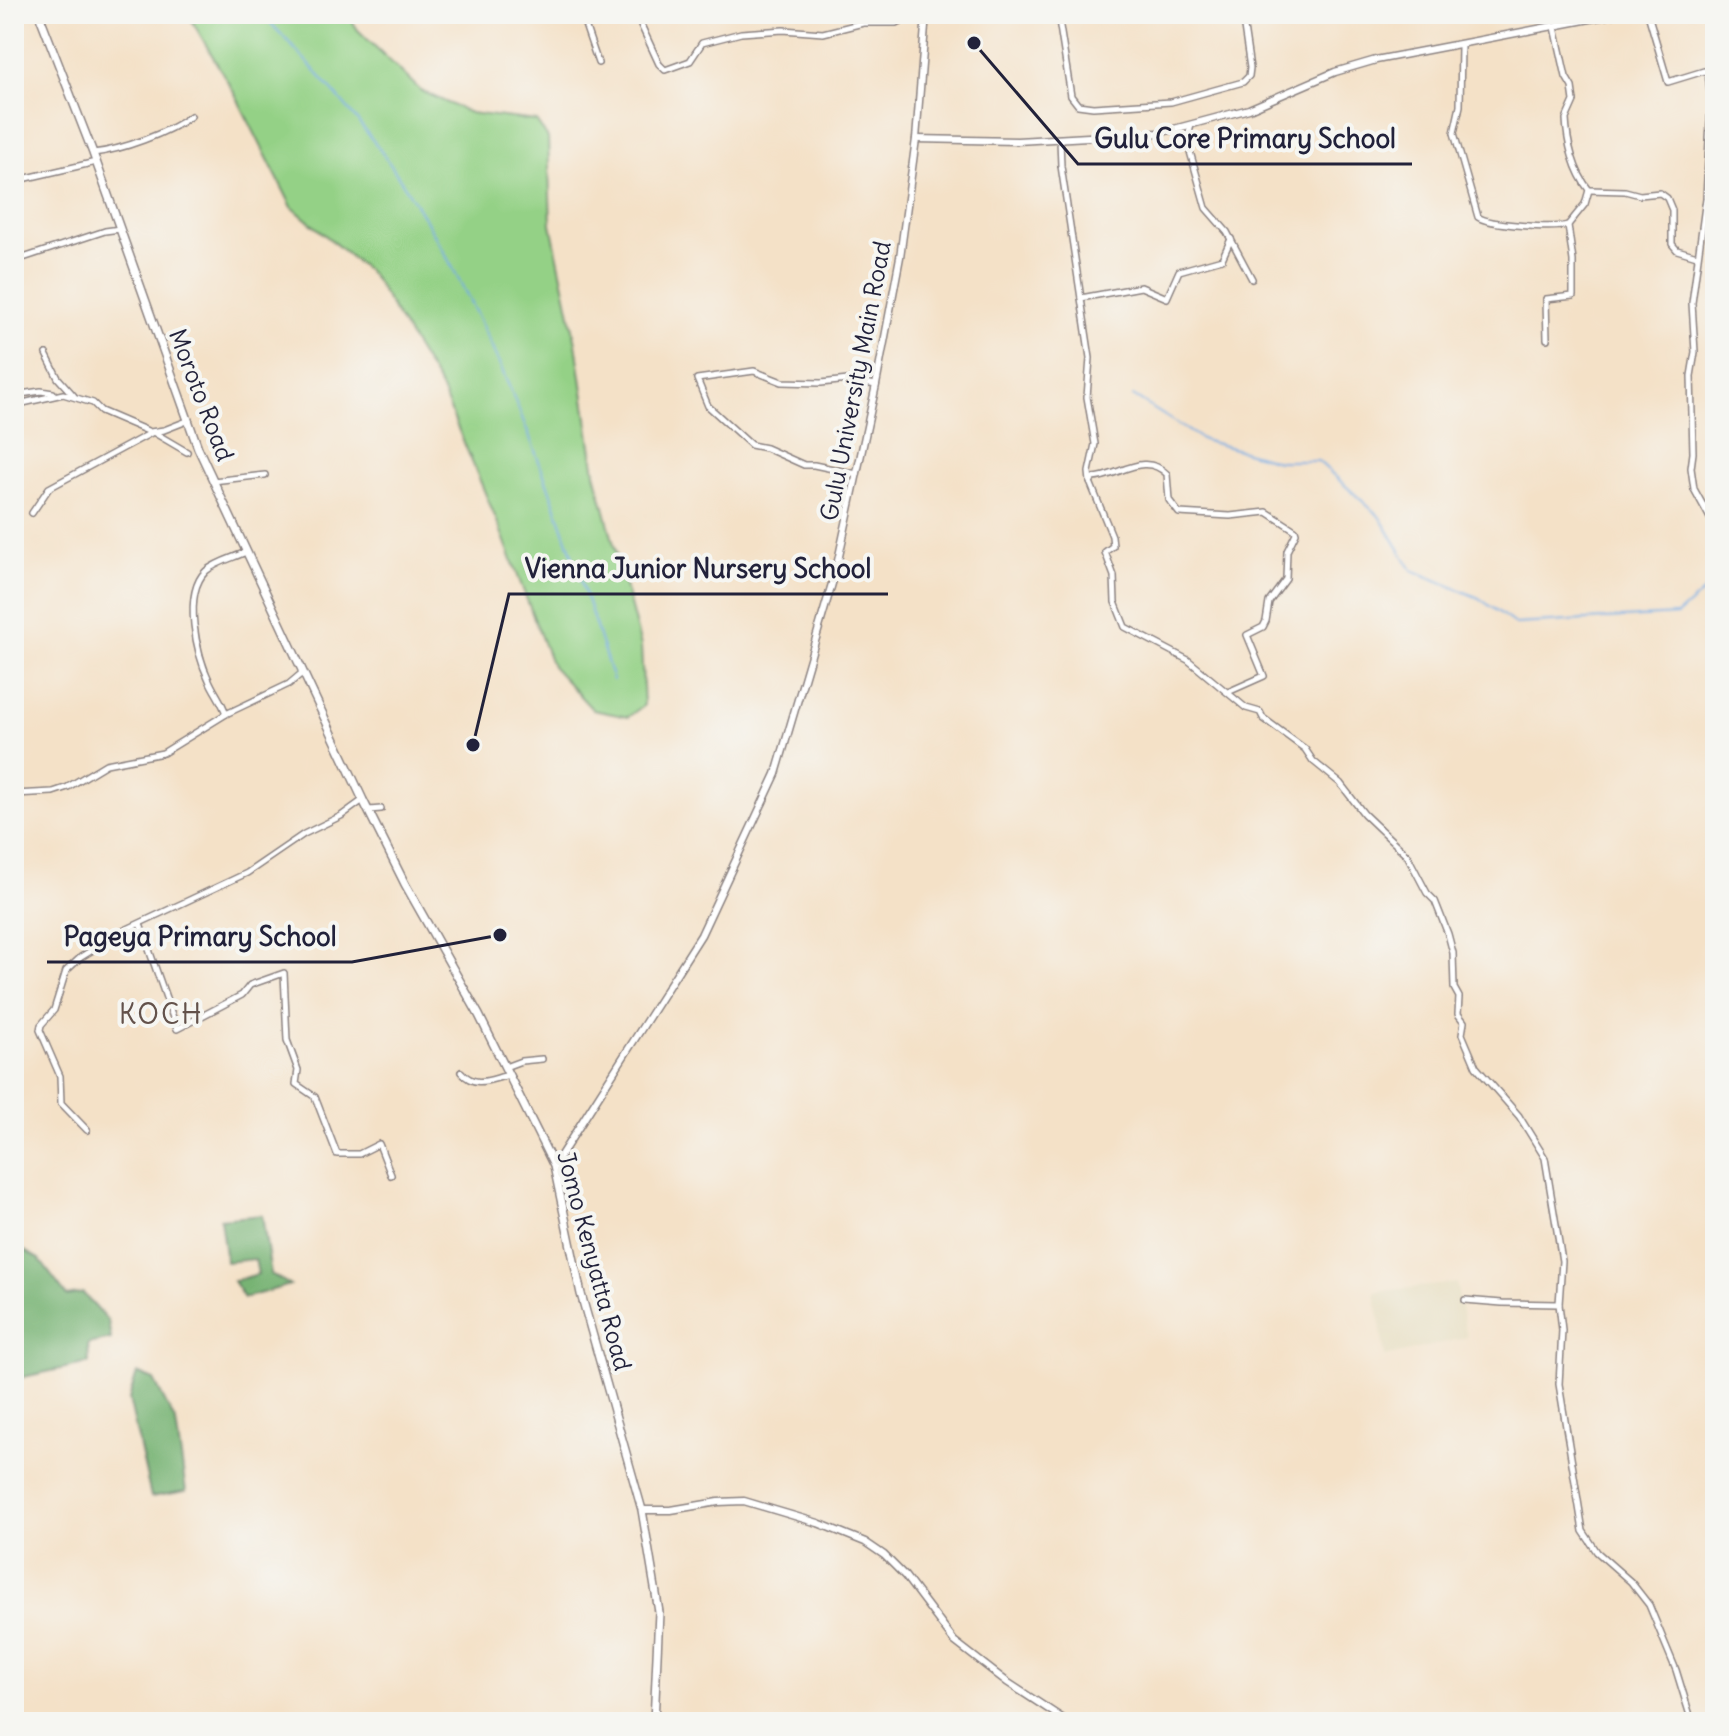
<svg xmlns="http://www.w3.org/2000/svg" width="1729" height="1736" font-family="Delius,sans-serif">
<style>
.built{fill:#e5daba}
.green{fill:#94d186;stroke:#5b7a60;stroke-width:2}
.forest{fill:#77b373;stroke:#4c6a57;stroke-width:2}
.lines{fill:none;stroke-linecap:round;stroke-linejoin:round}
.stream{stroke:#73aae2;stroke-width:2}
.minor-casing{stroke:#8b8281;stroke-width:8}
.tertiary-casing{stroke:#8b8281;stroke-width:9}
.secondary-casing{stroke:#8b8281;stroke-width:10}
.minor{stroke:#fff;stroke-width:5}
.tertiary{stroke:#fff;stroke-width:6}
.secondary{stroke:#fff;stroke-width:7}
.labels{text-anchor:middle;stroke-width:8;stroke-linejoin:round;paint-order:stroke}
.street-label{font-size:24px;fill:#22223b;stroke:#f6f6f2}
.quarter-label{font-size:28px;letter-spacing:2px;fill:#63524b;stroke:#f6f6f2}
.leader{fill:none;stroke:#22223b;stroke-width:3}
.callout-dot{fill:#22223b;stroke:#f6f6f2;stroke-width:3}
.callout-label{font-size:26px;text-anchor:middle;font-weight:bold;fill:#22223b;stroke:#f6f6f2;stroke-width:8;stroke-linejoin:round;paint-order:stroke}
</style>
<rect width="100%" height="100%" fill="#f6f6f2"/>
<filter id="ink" filterUnits="userSpaceOnUse"><feTurbulence type="fractalNoise" baseFrequency=".0125" numOctaves="2"/><feDisplacementMap in="SourceGraphic" scale="16" xChannelSelector="R" yChannelSelector="G"/><feConvolveMatrix kernelMatrix="1 2 1 2 8 2 1 2 1" color-interpolation-filters="sRGB"/></filter>
<filter id="wash" filterUnits="userSpaceOnUse"><feTurbulence type="fractalNoise" baseFrequency=".006" numOctaves="4" result="noise"/><feDisplacementMap in="SourceGraphic" scale="32" xChannelSelector="R" yChannelSelector="G"/><feGaussianBlur stdDeviation="1.8" result="paint"/><feColorMatrix in="noise" values="0 0 0 0 0 0 0 0 0 0 0 0 0 0 0 0 0 1.4 0 .05"/><feComposite in="paint" operator="in"/></filter>
<g filter="url(#wash)">
<rect width="100%" height="100%" fill="#f4e1c7"/>
<path class="built" d="M1456,1283L1467,1337L1385,1357L1375,1292Z"/>
<path class="green" d="M188,14H348L358,30L421,91L470,113L536,121L548,138L551,224L576,343L595,473L641,646L644,705L628,717L593,710L552,666L499,526L441,388L372,275L292,207L236,96Z"/>
<g class="forest">
<path d="M262,1215L271,1274L290,1285L244,1298L233,1281L258,1274L255,1259L226,1262L220,1219Z"/>
<path d="M14,1245L39,1259L67,1296L83,1293L108,1321L111,1339L88,1344L89,1363L14,1379Z"/>
<path d="M137,1373L154,1380L176,1423L186,1491L151,1497L129,1399Z"/>
</g>
<g class="lines">
<g class="stream">
<path d="M262,14C306,60 356,114 392,167C497,321 557,503 613,680"/>
<path d="M1133,396L1203,440L1278,461H1318L1379,516L1412,570L1479,598L1515,624L1677,615L1715,582"/>
</g>
</g>
</g>
<g filter="url(#ink)">
<g class="lines">
<g class="minor-casing">
<g id="minor">
<path d="M593,14L584,22L598,63"/>
<path d="M636,14L659,64L665,70L690,61L702,43L741,33L783,30L823,33L863,23H896L921,14"/>
<path d="M1058,14L1071,96L1078,105L1093,107L1171,102L1243,82L1249,76L1250,68L1242,14"/>
<path d="M1648,14L1668,82L1704,71L1708,72L1711,102L1706,198L1692,303L1695,352L1691,376L1693,453L1691,468L1694,489L1715,527"/>
<path d="M1461,45L1460,106L1454,133L1478,217C1489,225 1553,229 1568,225"/>
<path d="M1191,125L1187,141L1206,208L1227,232L1252,279"/>
<path d="M1060,140L1061,166L1090,358L1087,397L1095,444L1089,472L1090,482"/>
<path d="M93,153C122,150 168,133 191,116"/>
<path d="M14,181L96,162"/>
<path d="M1589,190L1625,191L1640,195L1660,193L1667,198L1672,210V244L1677,250L1697,256"/>
<path d="M14,261L105,231L120,229"/>
<path d="M1081,298L1141,287L1167,298L1179,271L1222,259L1231,239"/>
<path d="M1547,339L1546,299L1573,296V261L1568,225L1585,204L1589,190C1574,171 1567,143 1566,119L1574,101L1572,87L1566,77L1555,27"/>
<path d="M46,354L58,378L74,396"/>
<path d="M14,395L41,391L53,393"/>
<path d="M14,405L63,394L93,403L101,411L150,432L164,430L187,421"/>
<path d="M857,474L814,465H804L766,448L751,445L708,406L697,379L754,371L782,382L821,383L848,380L876,385"/>
<path d="M213,481L265,475"/>
<path d="M32,513L49,488L153,432L187,452"/>
<path d="M1228,692L1264,676L1247,635L1263,627L1266,621L1269,602L1286,579L1287,551L1296,533L1295,530L1267,512L1230,516L1179,513L1169,500L1167,474C1144,451 1118,477 1093,478L1090,482L1112,536L1113,546L1105,552L1114,576L1115,602L1125,627L1188,660L1246,708L1260,712L1263,718L1305,749L1313,761L1340,783L1364,814L1407,855L1427,893L1435,901L1448,934L1453,953L1454,988L1459,997L1458,1014L1464,1022L1462,1034L1476,1067L1519,1116L1545,1158L1562,1261L1559,1304"/>
<path d="M226,714C222,701 214,692 209,680C197,655 182,594 206,571C216,562 233,558 246,552"/>
<path d="M14,794L53,792L68,787L106,764L163,753L226,714L289,684L302,673"/>
<path d="M369,810L381,809"/>
<path d="M140,924L177,1029L242,995L250,985L284,973L287,1040L298,1070L296,1084L315,1097L337,1154H359L379,1144L391,1175"/>
<path d="M505,1067L521,1061L542,1059"/>
<path d="M461,1072C476,1089 490,1079 509,1075"/>
<path d="M87,1130L61,1103L60,1076L40,1030L41,1025L54,1010L66,971L81,957L125,930L247,873L304,834L341,816L363,800"/>
<path d="M1465,1300L1502,1303L1559,1304L1562,1330L1559,1384L1583,1531L1597,1552L1631,1582L1649,1605L1676,1670L1692,1722"/>
</g>
</g>
<g class="tertiary-casing">
<g id="tertiary">
<path d="M916,139L1017,141L1159,133L1249,109L1335,72L1376,60L1616,14"/>
<path d="M554,1166L701,935L776,774L836,570L876,385L900,257L916,139L926,14"/>
<path d="M642,1510H671L718,1502L744,1501L818,1523L865,1542L884,1555L905,1576L954,1641L1007,1682L1068,1722"/>
</g>
</g>
<g class="secondary-casing">
<path id="secondary" d="M39,14L93,153L198,448L363,800L405,884L479,1015L554,1166L581,1294L642,1510L659,1612L654,1722"/>
</g>
<use href="#minor" class="minor"/>
<use href="#tertiary" class="tertiary"/>
<use href="#secondary" class="secondary"/>
</g>
</g>
<g class="labels">
<g class="street-label">
<text transform="translate(856 381) rotate(-79)" y="8">Gulu University Main Road</text>
<text transform="translate(201 395) rotate(69)" y="8">Moroto Road</text>
<text transform="translate(594 1261) rotate(75)" y="8">Jomo Kenyatta Road</text>
</g>
<g class="quarter-label">
<text x="161" y="1024">KOCH</text>
</g>
</g>
<path class="leader" d="M974 43L1078 164H1412M473 745L509 594H888M500 935L352 962H47"/>
<g class="callout-dot">
<circle cx="974" cy="43" r="8"/>
<circle cx="473" cy="745" r="8"/>
<circle cx="500" cy="935" r="8"/>
</g>
<g class="callout-label">
<text x="1245" y="148">Gulu Core Primary School</text>
<text x="698" y="578">Vienna Junior Nursery School</text>
<text x="200" y="946">Pageya Primary School</text>
</g>
<rect width="1729" height="1736" fill="none" stroke="#f6f6f2" stroke-width="48"/>
</svg>
